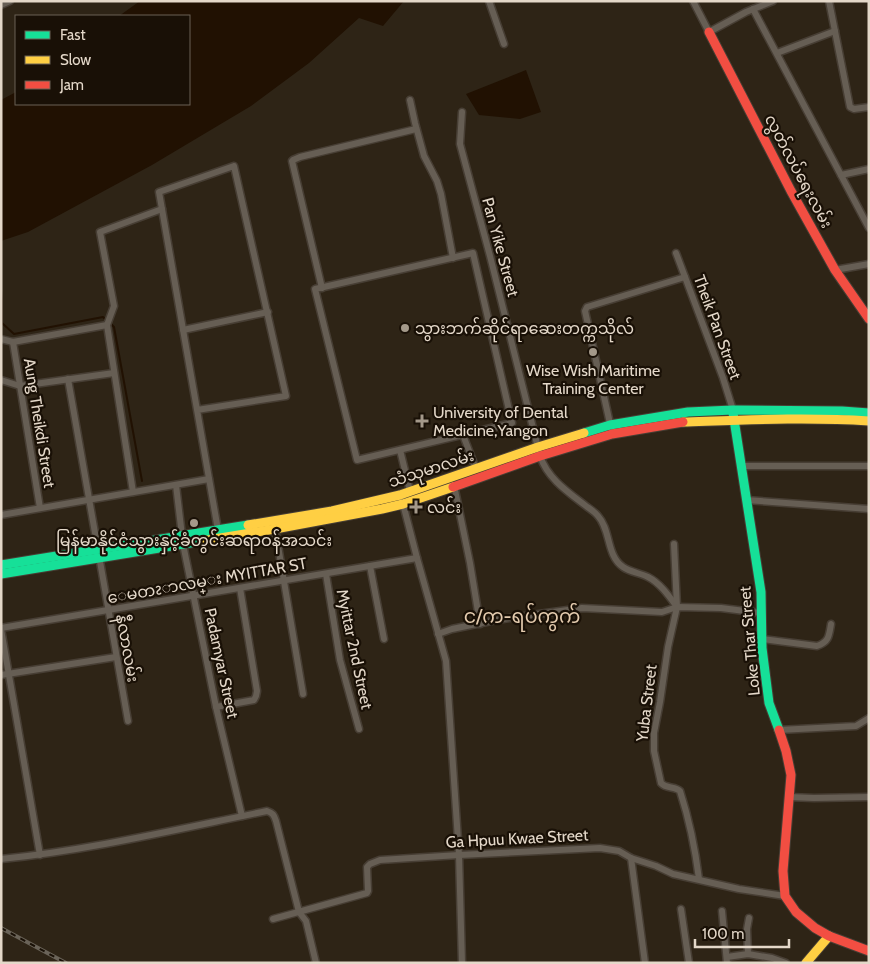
<svg xmlns="http://www.w3.org/2000/svg" width="870" height="964" font-family="Cabin,'Noto Sans Myanmar',sans-serif">
<style>
.water{fill:#211102}
.lines{fill:none;stroke-linecap:round;stroke-linejoin:round}
.stream{stroke:#211102;stroke-width:2}
.street-casing{stroke:#473e34;stroke-width:9}
.fast-casing{stroke:#473e34;stroke-width:11}
.slow-casing{stroke:#473e34;stroke-width:11}
.jam-casing{stroke:#473e34;stroke-width:11}
.street{stroke:#665e54;stroke-width:6}
.fast{stroke:#16e098;stroke-width:9}
.slow{stroke:#ffcf43;stroke-width:9}
.jam{stroke:#f24e42;stroke-width:9}
.rail-casing{stroke:#6a6358;stroke-width:4}
.rail{stroke:#191006;stroke-width:2;stroke-dasharray:5.5;stroke-linecap:butt}
.poi-dot{fill:#a4998a;stroke:#191006;stroke-width:2}
.labels{text-anchor:middle;stroke-width:4.5;stroke-linejoin:round;paint-order:stroke}
.street-label{font-size:16px;fill:#e4d8c9;stroke:#191006}
.poi-label{font-size:16px;fill:#e4d8c9;stroke:#191006;text-anchor:start}
.quarter-label{font-size:19px;fill:#e4cbae;stroke:#191006}
</style>
<rect width="100%" height="100%" fill="#2e2416"/>
<g class="water">
<path d="M140,1H404L383,26L359,18L309,63L251,106L152,165L28,232L1,241V100L16,92V104H189V16H119Z"/>
<path d="M526,70L541,112L520,119L479,115L466,94Z"/>
</g>
<g class="lines">
<g class="stream">
<path d="M1,291L2,301V323L14,334L103,317L106,320"/>
<path d="M110,323L114,327L142,481"/>
</g>
<g class="street-casing">
<g id="street">
<path d="M489,1L504,44"/>
<path d="M693,1L709,32L746,12L773,1"/>
<path d="M829,1L850,107L854,109L869,107"/>
<path d="M1,5L10,1"/>
<path d="M753,9L869,228"/>
<path d="M777,53L835,31"/>
<path d="M410,100L415,123L424,156L437,181L441,194L453,258"/>
<path d="M462,112L460,144L490,256L540,456C548,479 568,492 586,506C590,509 595,512 598,516C611,530 606,555 623,567C630,572 640,573 648,577C660,583 669,596 677,607"/>
<path d="M841,175L869,169"/>
<path d="M473,253L512,423L357,460L315,289Z"/>
<path d="M676,253L723,378L733,410"/>
<path d="M835,270L869,264"/>
<path d="M322,288L292,161L293,160L300,157L416,129"/>
<path d="M183,330L268,312"/>
<path d="M1,339L13,342L107,325"/>
<path d="M13,342L40,508"/>
<path d="M68,379L128,721"/>
<path d="M1,380L20,386L114,373"/>
<path d="M197,410L286,396L234,166L159,192C179,305 198,418 218,530"/>
<path d="M611,428L585,311L587,307L685,277"/>
<path d="M463,435L476,469"/>
<path d="M400,450L410,491"/>
<path d="M741,466H869"/>
<path d="M176,485L183,544L216,707L242,816"/>
<path d="M454,485L470,563L480,624"/>
<path d="M133,492L107,325L114,306L100,232L162,209"/>
<path d="M402,500L417,558L446,661L459,855L462,963"/>
<path d="M746,500L869,509"/>
<path d="M1,515L209,479"/>
<path d="M275,528L303,694"/>
<path d="M674,544L677,607L668,647L660,702L654,733V751L661,783C666,789 675,786 680,791C690,822 695,847 699,879"/>
<path d="M370,566L384,639"/>
<path d="M326,574L340,660L359,729"/>
<path d="M1,628L417,558"/>
<path d="M1,629L40,855"/>
<path d="M438,634L452,629L496,620L582,608L662,612L677,607L721,608L761,613"/>
<path d="M762,639L817,646C829,642 829,636 831,624"/>
<path d="M1,675L116,657"/>
<path d="M216,707L254,700L256,696L257,691L240,588"/>
<path d="M779,730L856,726L869,718"/>
<path d="M789,797L814,798L869,797"/>
<path d="M631,858L645,963"/>
<path d="M1,859C91,850 178,829 267,811C273,813 274,815 276,821L299,912L306,921L316,963"/>
<path d="M681,909L689,963"/>
<path d="M722,911L727,963"/>
<path d="M273,919L367,893L368,891L367,867L370,864L380,860L459,855L600,848L619,851L631,858L656,866L673,874L739,889L785,896"/>
<path d="M748,954L747,929L749,918"/>
<path d="M727,957L748,954L772,958L786,963"/>
</g>
</g>
<g class="fast-casing">
<g id="fast">
<path d="M733,413L761,592L762,648L769,703L779,730"/>
<path d="M584,433L610,425L688,412L733,410L842,411L869,413"/>
<path d="M1,565L248,525"/>
<path d="M1,574L202,541"/>
</g>
</g>
<g class="slow-casing">
<g id="slow">
<path d="M683,422C745,420 807,417 869,421"/>
<path d="M248,525L332,511L400,495L538,447L584,433"/>
<path d="M202,541L275,529L382,509L403,504L453,487"/>
<path d="M806,963L829,936"/>
</g>
</g>
<g class="jam-casing">
<g id="jam">
<path d="M709,32L791,191L835,270L869,319"/>
<path d="M453,487L540,456L612,434L683,422"/>
<path d="M779,730L786,751L791,775L783,871L785,896L796,912L815,928L829,936L869,951"/>
</g>
</g>
<use href="#street" class="street"/>
<use href="#fast" class="fast"/>
<use href="#slow" class="slow"/>
<use href="#jam" class="jam"/>
<g class="rail-casing">
<path id="rail" d="M1,928L66,963"/>
</g>
<use href="#rail" class="rail"/>
</g>
<g class="poi-dot">
<circle cx="405" cy="328" r="5"/>
<circle cx="593" cy="352" r="5"/>
<path d="M419.5 413.5h5v5h5v5h-5v5h-5v-5h-5v-5h5z"/>
<path d="M413.5 499.5h5v5h5v5h-5v5h-5v-5h-5v-5h5z"/>
<circle cx="194" cy="523" r="5"/>
</g>
<g class="labels">
<g class="street-label">
<text transform="translate(799 171) rotate(62)" y="6">လွတ်လပ်ရေးလမ်း</text>
<text transform="translate(501 247) rotate(75)" y="6">Pan Yike Street</text>
<text transform="translate(718 327) rotate(70)" y="6">Theik Pan Street</text>
<text transform="translate(40 423) rotate(81)" y="6">Aung Theikdi Street</text>
<text transform="translate(431 468) rotate(-18)" y="6">သံသုမာလမ်း</text>
<text transform="translate(207 580) rotate(-10)" y="6">ေမတၩာလမ္း MYITTAR ST</text>
<text transform="translate(749 641) rotate(-95)" y="6">Loke Thar Street</text>
<text transform="translate(128 648) rotate(80)" y="6">နီလာလမ်း</text>
<text transform="translate(355 649) rotate(78)" y="6">Myittar 2nd Street</text>
<text transform="translate(222 663) rotate(78)" y="6">Padamyar Street</text>
<text transform="translate(646 703) rotate(-83)" y="6">Yuba Street</text>
<text transform="translate(517 838) rotate(-3)" y="6">Ga Hpuu Kwae Street</text>
</g>
<g class="poi-label">
<text x="415" y="334">သွားဘက်‌ဆိုင်ရာဆေးတက္ကသိုလ်</text>
<text x="593" y="376" text-anchor="middle">Wise Wish Maritime<tspan x="593" dy="18">Training Center</tspan></text>
<text x="433" y="418">University of Dental<tspan x="433" dy="18">Medicine,Yangon</tspan></text>
<text x="427" y="513">လင်း</text>
<text x="194" y="546" text-anchor="middle">မြန်မာနိုင်ငံသွားနှင့်ခံတွင်းဆရာဝန်အသင်း</text>
</g>
<g class="quarter-label">
<text x="522" y="623">င/က-ရပ်ကွက်</text>
</g>
</g>
<rect width="870" height="964" fill="none" stroke="#e4d8c9" stroke-width="5"/>
<rect x="15" y="15" width="175" height="90" fill="#191006" stroke="#6a6054"/>
<rect x="25" y="31" width="25" height="8" fill="#16e098" stroke="#6a6054"/>
<text x="60" y="40" font-size="15" fill="#e4d8c9">Fast</text>
<rect x="25" y="56" width="25" height="8" fill="#ffcf43" stroke="#6a6054"/>
<text x="60" y="65" font-size="15" fill="#e4d8c9">Slow</text>
<rect x="25" y="81" width="25" height="8" fill="#f24e42" stroke="#6a6054"/>
<text x="60" y="90" font-size="15" fill="#e4d8c9">Jam</text>
<path d="M695 939v8h94v-8" fill="none" stroke="#e4d8c9" stroke-width="2.5"/>
<text x="702" y="939" font-size="15" fill="#e4d8c9" stroke="#191006" stroke-width="4" paint-order="stroke">100 m</text>
</svg>
